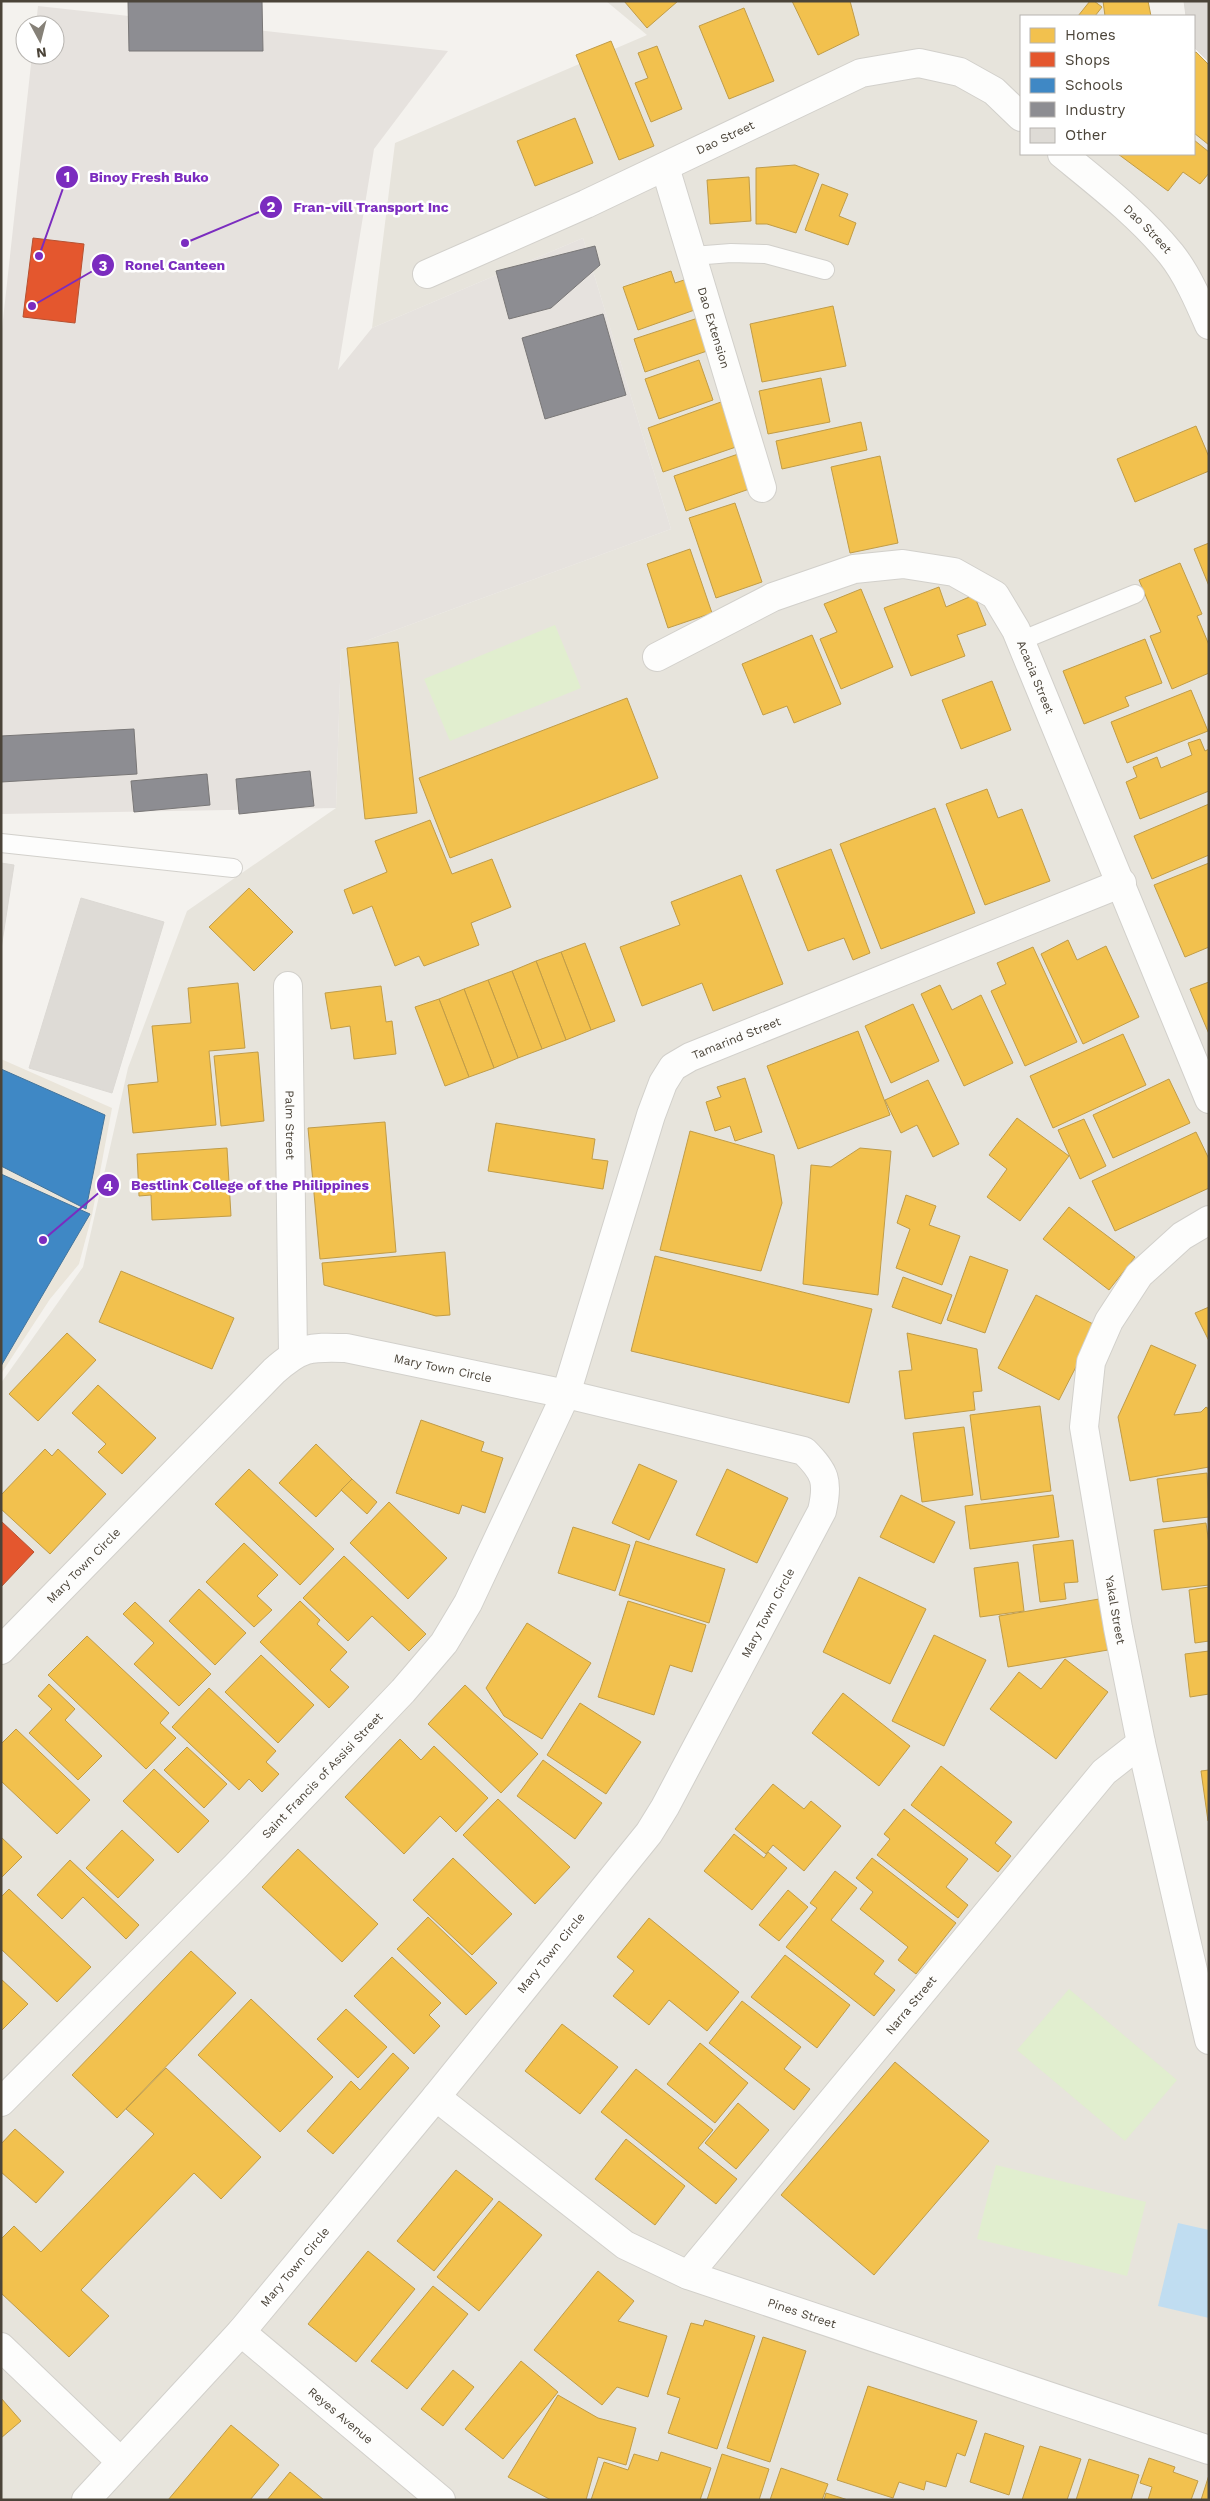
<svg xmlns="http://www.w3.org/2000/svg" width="1210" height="2501" font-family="'Work Sans',sans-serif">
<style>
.residential{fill:#e7e4dc}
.industrial{fill:#e6e2de}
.education{fill:#eae5da}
.green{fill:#e1eecf}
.water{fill:#c0ddf1}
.homes{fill:#f2c14e;stroke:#c09c48}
.shops{fill:#e4572e;stroke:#b65131}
.schools{fill:#3f88c5;stroke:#43749b}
.industry{fill:#8d8d92;stroke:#797777}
.building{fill:#dedbd6;stroke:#dcd9d4}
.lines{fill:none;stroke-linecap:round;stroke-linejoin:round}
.lane-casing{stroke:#d2d0cb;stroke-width:20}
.street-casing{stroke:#d2d0cb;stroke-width:30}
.lane{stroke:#fdfdfc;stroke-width:18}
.street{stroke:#fdfdfc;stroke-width:28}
.labels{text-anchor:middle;stroke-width:5;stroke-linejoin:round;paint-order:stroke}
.street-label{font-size:12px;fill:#4b4439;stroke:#fff}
.leader{fill:none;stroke:#7b2cbf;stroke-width:2}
.callout-dot{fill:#7b2cbf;stroke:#fff;stroke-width:2}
.mark-label{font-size:15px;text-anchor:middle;font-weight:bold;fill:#fff}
.callout-label{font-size:14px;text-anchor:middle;font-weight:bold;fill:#7b2cbf;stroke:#fff;stroke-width:5;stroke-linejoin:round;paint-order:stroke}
</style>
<rect width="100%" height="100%" fill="#f4f2ee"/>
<path class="residential" d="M606,1H1103L1115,16H1021V154H1194V108L1209,125V2500H1V1383L83,1267L128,1068L187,911L336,808L341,650L671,529L583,238L372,328L395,143L647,35Z"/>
<path class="industrial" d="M38,6L448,51L374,149L338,370L372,328L583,238L671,529L341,650L336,808L1,814V338L32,55H55V25H36Z"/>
<path class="education" d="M1,1059L112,1108L92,1215L79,1264L50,1299L1,1374Z"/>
<g class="green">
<path d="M555,625L581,688L450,741L424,679Z"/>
<path d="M1069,1989L1177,2080L1125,2141L1017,2050Z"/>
<path d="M996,2165L1146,2202L1127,2276L977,2239Z"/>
</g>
<path class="water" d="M1178,2223L1209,2230V2318L1158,2306Z"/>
<g class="homes">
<path d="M624,1H678L647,28Z"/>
<path d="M792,1H850L859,35L818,55Z"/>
<path d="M1090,1H1094L1102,7L1095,16H1078Z"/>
<path d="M1103,1H1148L1151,16H1105Z"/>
<path d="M744,8L774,81L729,99L699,26Z"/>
<path d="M611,41L654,146L619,160L576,55Z"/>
<path d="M657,46L682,109L651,122L635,83L648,78L638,53Z"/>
<path d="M1196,52L1209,65V145L1194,133V53Z"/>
<path d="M575,118L593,163L535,186L517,141Z"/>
<path d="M1194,140L1209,152V173L1200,184L1183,172L1168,191L1118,154H1194Z"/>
<path d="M795,165L819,174L796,233L767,224H756V168Z"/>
<path d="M749,177L751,221L710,224L707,180Z"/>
<path d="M822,184L848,194L839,216L856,223L848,245L805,230Z"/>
<path d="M671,271L675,283L693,277L703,307L638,330L623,287Z"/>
<path d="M833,306L846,366L762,382L750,324Z"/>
<path d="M701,317L713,349L645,372L634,339Z"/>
<path d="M699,360L713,400L659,419L645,379Z"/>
<path d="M821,378L830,422L768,434L759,391Z"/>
<path d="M721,402L736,447L663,472L648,428Z"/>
<path d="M861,422L867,450L782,469L776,441Z"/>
<path d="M1196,426L1209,457V471L1135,502L1117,459Z"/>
<path d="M747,451L758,486L686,511L674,476Z"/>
<path d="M880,456L898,543L850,553L831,467Z"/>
<path d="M735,503L762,582L716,598L689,518Z"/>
<path d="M1209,543V586L1194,549Z"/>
<path d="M690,549L712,613L668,628L647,564Z"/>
<path d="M1180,563L1202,614L1197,616L1209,645V673L1172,689L1150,636L1161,632L1139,580Z"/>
<path d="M939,587L946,607L974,595L986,625L957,635L965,656L911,676L884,608Z"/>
<path d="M861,589L893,667L841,689L820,639L837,632L824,604Z"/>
<path d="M812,635L841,704L794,723L787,706L763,715L742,664Z"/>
<path d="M1145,639L1162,683L1125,697L1129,706L1084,724L1063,671Z"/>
<path d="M398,642L417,813L365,819L347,648Z"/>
<path d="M992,681L1011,730L961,749L942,700Z"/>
<path d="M1191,690L1208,731L1127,763L1111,722Z"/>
<path d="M627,698L658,778L450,858L419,778Z"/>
<path d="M1200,739L1205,751L1209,749V791L1140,819L1126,782L1137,777L1133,767L1157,757L1161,768L1192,755L1188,743Z"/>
<path d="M987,789L998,818L1022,809L1050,881L985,905L946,804Z"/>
<path d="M1209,804V855L1152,879L1134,836Z"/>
<path d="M935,808L975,913L881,949L840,844Z"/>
<path d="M430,820L452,874L492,859L511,907L471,923L479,945L424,966L419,956L395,966L372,906L353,914L344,890L387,872L375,841Z"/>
<path d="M831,849L870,953L853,960L844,938L808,951L776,870Z"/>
<path d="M1209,863V947L1185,957L1154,885Z"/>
<path d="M741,875L783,984L713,1011L702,983L642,1006L620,947L680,925L671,902Z"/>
<path d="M249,888L293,932L254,971L209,927Z"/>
<path d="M1068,940L1077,960L1106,946L1139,1017L1083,1044L1041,954Z"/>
<path d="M585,943L615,1021L591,1030L561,952Z"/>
<path d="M1033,947L1077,1042L1025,1066L991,991L1006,984L997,963Z"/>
<path d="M561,952L591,1030L566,1040L536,961Z"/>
<path d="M536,961L566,1040L542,1049L512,971Z"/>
<path d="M512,971L542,1049L518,1058L488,980Z"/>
<path d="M488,980L518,1058L494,1068L464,989Z"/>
<path d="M1209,982V1034L1190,989Z"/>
<path d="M238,983L245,1048L209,1051L216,1125L133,1133L128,1085L158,1082L152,1026L191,1023L188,988Z"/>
<path d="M940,985L952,1010L981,995L1013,1063L964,1086L921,994Z"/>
<path d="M381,986L386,1022L392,1021L396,1054L354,1059L350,1026L331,1029L325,993Z"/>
<path d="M464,989L494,1068L469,1077L439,999Z"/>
<path d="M439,999L469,1077L445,1086L415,1007Z"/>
<path d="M913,1004L939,1061L891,1083L865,1026Z"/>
<path d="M858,1031L890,1115L798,1149L767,1066Z"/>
<path d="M1123,1034L1146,1085L1053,1128L1030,1076Z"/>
<path d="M258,1052L264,1121L221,1126L214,1056Z"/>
<path d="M745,1078L762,1132L735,1141L730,1126L715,1131L706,1102L721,1097L717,1087Z"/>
<path d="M1169,1079L1190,1123L1113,1158L1093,1115Z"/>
<path d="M928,1080L959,1144L933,1157L917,1125L901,1133L885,1100Z"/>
<path d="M1017,1118L1069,1156L1020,1221L987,1197L1007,1169L989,1155Z"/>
<path d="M1084,1119L1106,1166L1080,1179L1058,1130Z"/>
<path d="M385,1122L396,1252L320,1259L308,1128Z"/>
<path d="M496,1123L595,1139L592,1159L608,1161L603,1189L488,1171Z"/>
<path d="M690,1131L774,1155L782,1203L761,1271L660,1250Z"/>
<path d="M1196,1132L1209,1159V1188L1115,1231L1092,1181Z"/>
<path d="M227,1148L231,1216L152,1220L151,1195L139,1196L137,1154Z"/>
<path d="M860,1148L891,1151L878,1295L803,1284L811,1165L831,1167Z"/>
<path d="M906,1195L936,1206L929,1225L960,1236L942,1285L896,1268L910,1229L897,1223Z"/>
<path d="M1069,1207L1135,1257L1109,1290L1043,1239Z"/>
<path d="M445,1252L450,1315L436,1316L324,1285L322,1263Z"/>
<path d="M655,1256L872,1309L849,1403L631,1351Z"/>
<path d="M970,1256L1008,1270L985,1333L947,1320Z"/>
<path d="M121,1271L234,1318L212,1369L99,1322Z"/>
<path d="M903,1277L952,1295L941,1324L892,1307Z"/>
<path d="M1036,1295L1097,1326L1059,1400L998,1368Z"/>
<path d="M1209,1307V1341L1195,1313Z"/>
<path d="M67,1333L96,1360L38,1421L9,1394Z"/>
<path d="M907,1333L977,1349L982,1391L973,1392L975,1410L905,1419L899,1371L912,1370Z"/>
<path d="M1151,1345L1196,1365L1174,1415L1201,1412L1206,1407L1209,1409V1467L1130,1481L1118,1417Z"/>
<path d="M98,1385L156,1438L122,1474L98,1452L106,1444L72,1413Z"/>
<path d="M1040,1406L1051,1491L981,1500L970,1415Z"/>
<path d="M421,1420L484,1442L481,1451L503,1458L485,1513L462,1505L459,1514L396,1493Z"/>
<path d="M964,1427L973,1495L922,1502L913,1433Z"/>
<path d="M316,1444L352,1479L316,1517L279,1483Z"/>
<path d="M45,1449L52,1456L58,1449L106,1494L50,1554L1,1509V1495Z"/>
<path d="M639,1464L677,1481L649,1540L612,1523Z"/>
<path d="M249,1469L334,1549L300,1585L215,1504Z"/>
<path d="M727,1469L788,1498L757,1563L696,1535Z"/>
<path d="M1207,1473L1209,1517L1163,1522L1157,1479Z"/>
<path d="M352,1479L377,1502L367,1514L341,1490Z"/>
<path d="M901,1495L955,1522L934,1563L880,1537Z"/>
<path d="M1053,1495L1059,1537L970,1549L965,1506Z"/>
<path d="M389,1502L447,1558L408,1599L350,1543Z"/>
<path d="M1206,1523L1209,1544V1585L1162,1590L1154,1530Z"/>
<path d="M573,1527L630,1545L615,1591L558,1573Z"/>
<path d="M1073,1540L1078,1582L1064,1583L1066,1599L1040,1602L1033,1545Z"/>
<path d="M636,1541L725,1569L709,1623L619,1595Z"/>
<path d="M244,1543L278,1575L257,1596L272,1610L254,1627L206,1582Z"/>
<path d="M344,1556L426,1634L409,1651L372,1616L348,1641L303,1598Z"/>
<path d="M1018,1562L1024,1611L980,1617L974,1568Z"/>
<path d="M859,1577L926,1609L890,1684L823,1652Z"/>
<path d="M1209,1587V1641L1195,1643L1189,1590Z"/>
<path d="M199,1589L246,1633L215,1665L169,1621Z"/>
<path d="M1099,1599L1108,1650L1008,1667L999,1616Z"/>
<path d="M300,1601L320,1620L317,1624L347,1652L330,1670L349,1687L329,1708L260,1642Z"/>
<path d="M628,1601L706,1625L692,1672L670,1665L654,1715L598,1697Z"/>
<path d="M135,1602L211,1674L179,1706L134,1664L154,1643L123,1614Z"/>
<path d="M527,1623L591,1663L542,1739L504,1716L486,1688Z"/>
<path d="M934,1635L986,1660L944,1746L892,1721Z"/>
<path d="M87,1636L169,1713L160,1723L176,1738L146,1769L48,1675Z"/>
<path d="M1209,1651V1694L1190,1697L1185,1654Z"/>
<path d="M261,1655L314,1705L278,1743L225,1692Z"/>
<path d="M1065,1659L1108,1692L1056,1759L990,1709L1019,1672L1041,1689Z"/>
<path d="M49,1684L75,1709L65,1720L102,1756L78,1780L29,1733L52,1709L38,1696Z"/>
<path d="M465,1685L538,1754L501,1793L428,1724Z"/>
<path d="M209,1688L276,1751L266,1762L279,1774L262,1792L249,1779L239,1790L172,1727Z"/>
<path d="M843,1693L910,1746L879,1786L812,1733Z"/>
<path d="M580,1703L641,1742L606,1794L547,1755Z"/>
<path d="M16,1729L90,1800L57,1834L1,1781V1744Z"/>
<path d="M400,1739L421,1760L434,1746L488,1798L456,1832L440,1816L404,1854L345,1797Z"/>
<path d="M187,1747L227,1784L204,1808L164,1770Z"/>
<path d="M543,1760L602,1803L575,1839L517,1796Z"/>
<path d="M941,1766L1012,1822L995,1843L1011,1856L998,1872L911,1805Z"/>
<path d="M154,1769L209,1821L178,1853L123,1801Z"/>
<path d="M1209,1770V1821H1208L1201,1771Z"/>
<path d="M773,1784L804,1809L811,1801L841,1826L804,1871L773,1845L766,1854L735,1829Z"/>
<path d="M498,1799L570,1867L535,1904L463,1835Z"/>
<path d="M904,1809L968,1859L946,1887L968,1905L958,1918L877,1855L890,1839L884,1834Z"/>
<path d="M122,1830L154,1860L118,1898L86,1868Z"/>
<path d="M734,1834L764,1858L768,1852L787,1868L752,1910L704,1871Z"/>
<path d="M1,1837L22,1857L1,1878Z"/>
<path d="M298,1849L378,1924L342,1962L262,1887Z"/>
<path d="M453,1858L512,1914L472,1955L413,1900Z"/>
<path d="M872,1858L956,1923L916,1974L898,1960L908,1947L860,1909L873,1892L856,1878Z"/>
<path d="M70,1860L139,1925L126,1939L83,1897L62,1919L37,1895Z"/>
<path d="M835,1871L857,1888L831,1920L884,1961L874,1974L895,1990L874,2016L786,1947L817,1908L810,1903Z"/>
<path d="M9,1889L91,1967L57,2002L1,1949V1897Z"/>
<path d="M788,1890L808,1907L779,1941L759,1925Z"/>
<path d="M428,1917L497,1983L466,2015L397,1949Z"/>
<path d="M649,1918L739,1992L707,2031L669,2000L649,2025L613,1996L634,1971L617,1957Z"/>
<path d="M191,1951L236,1993L117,2118L72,2075Z"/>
<path d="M785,1955L850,2005L817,2048L751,1997Z"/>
<path d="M392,1957L441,2003L429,2015L440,2026L414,2054L354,1996Z"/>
<path d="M1,1979L28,2004L1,2031Z"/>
<path d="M251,1999L333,2077L280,2132L198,2055Z"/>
<path d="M742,2001L801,2047L784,2069L810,2089L794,2110L709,2043Z"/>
<path d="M346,2009L387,2047L358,2078L317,2039Z"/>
<path d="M562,2024L618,2067L580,2114L525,2071Z"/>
<path d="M700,2043L748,2083L715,2123L667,2084Z"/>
<path d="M393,2053L409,2068L333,2154L307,2131L351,2081L360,2090Z"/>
<path d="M895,2062L989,2141L874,2275L781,2195Z"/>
<path d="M166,2068L261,2157L221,2199L194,2173L81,2290L109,2316L69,2357L1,2293V2239L14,2226L41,2252L154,2134L126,2109Z"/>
<path d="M636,2069L713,2130L698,2148L737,2179L716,2204L601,2112Z"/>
<path d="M738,2103L769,2130L736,2169L705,2143Z"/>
<path d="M15,2129L64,2172L36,2203L1,2172V2144Z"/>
<path d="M626,2139L685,2186L655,2225L595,2179Z"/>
<path d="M456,2170L493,2199L434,2271L397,2241Z"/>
<path d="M499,2201L542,2235L479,2311L437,2277Z"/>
<path d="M368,2251L415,2289L356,2362L308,2324Z"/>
<path d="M598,2271L634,2301L618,2321L667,2336L648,2397L617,2387L602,2405L534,2350Z"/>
<path d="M433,2286L468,2314L407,2389L371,2361Z"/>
<path d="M705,2320L755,2336L717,2449L668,2433L680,2398L667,2394L691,2323L703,2326Z"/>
<path d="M763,2337L806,2351L770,2462L727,2448Z"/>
<path d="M521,2361L558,2392L503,2459L465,2429Z"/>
<path d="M453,2370L474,2387L443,2426L421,2409Z"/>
<path d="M868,2386L977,2421L965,2456L957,2453L946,2487L926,2481L924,2490L899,2482L893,2498L837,2480Z"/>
<path d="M558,2395L598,2418L636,2428L626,2465L598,2457L586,2500H551L508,2477Z"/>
<path d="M1,2398L21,2421L1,2438Z"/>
<path d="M231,2425L279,2465L250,2500H168Z"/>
<path d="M985,2433L1024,2446L1009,2495L970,2482Z"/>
<path d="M1040,2446L1081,2459L1067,2500H1022Z"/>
<path d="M661,2452L711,2468L700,2500H591L604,2462L628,2470L634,2454L658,2461Z"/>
<path d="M722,2454L769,2469L759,2500H707Z"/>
<path d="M1149,2458L1175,2467L1173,2472L1198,2481L1191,2500H1148L1152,2487L1140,2483Z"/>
<path d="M1089,2459L1139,2475L1131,2500H1076Z"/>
<path d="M781,2468L828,2484L822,2500H770Z"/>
<path d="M290,2472L324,2500H267Z"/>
<path d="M1209,2475V2500H1201Z"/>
<path d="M826,2493L848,2500H824Z"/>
</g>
<g class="shops">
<path d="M33,238L84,244L75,323L23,317Z"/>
<path d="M1,1521L34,1552L1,1587Z"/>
</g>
<g class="schools">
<path d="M1,1069L105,1115L86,1209L1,1166Z"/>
<path d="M1,1174L90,1214L1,1366Z"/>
</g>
<g class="industry">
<path d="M128,1H262L263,51H129Z"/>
<path d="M595,246L600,265L551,308L509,319L496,271Z"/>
<path d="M603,314L626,395L545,419L522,338Z"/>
<path d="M134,729L137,774L1,782V736Z"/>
<path d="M310,771L314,806L239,814L236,779Z"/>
<path d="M207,774L210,805L134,812L131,781Z"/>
</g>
<g class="building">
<path d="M1184,1H1209V62L1194,47V16H1186Z"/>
<path d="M1,863L14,865L1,949Z"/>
<path d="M81,898L164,922L112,1093L29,1068Z"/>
</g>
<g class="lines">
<g class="lane-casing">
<g id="lane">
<path d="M693,256L731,253L766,254L825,270"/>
<path d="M1020,641L1135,594"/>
<path d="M1,843L233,868"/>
</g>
</g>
<g class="street-casing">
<g id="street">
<path id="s1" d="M1062,154C1100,185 1140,216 1171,254C1187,274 1199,302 1209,325"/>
<path id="s2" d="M665,167L762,488"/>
<path id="s3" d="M427,274L586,204L861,73L919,63L960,72L994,91L1021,117"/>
<path id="s4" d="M657,657L773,597L854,569L903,564L954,572L995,595L1016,630L1209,1099"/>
<path id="s5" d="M288,986L293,1354"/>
<path id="s6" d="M1209,1220L1182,1236L1139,1275L1109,1321L1091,1362L1084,1427L1118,1628L1141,1743L1209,2040"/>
<path id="s7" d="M1,1650L274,1371C302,1346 310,1347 346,1348L566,1394L804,1451C825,1472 829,1481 822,1511L665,1807L649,1833L436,2097L241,2332L86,2500"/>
<path id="s8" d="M436,2097L625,2245L688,2275L1209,2450"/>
<path id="s9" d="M1,2102L235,1867L403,1691L444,1643L468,1603L566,1394L651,1115L663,1083L673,1067L690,1057L1122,883"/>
<path id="s10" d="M688,2275L1104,1772L1141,1743"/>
<path id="s11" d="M241,2332L441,2500"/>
<path d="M1,2347L120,2461"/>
</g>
</g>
<use href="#lane" class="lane"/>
<use href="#street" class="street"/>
</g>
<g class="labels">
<g class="street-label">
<text dy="4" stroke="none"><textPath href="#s3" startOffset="328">Dao Street</textPath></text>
<text dy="4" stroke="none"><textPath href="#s1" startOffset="114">Dao Street</textPath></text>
<text dy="4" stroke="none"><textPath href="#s2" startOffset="168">Dao Extension</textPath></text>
<text dy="4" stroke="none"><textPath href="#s4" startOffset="456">Acacia Street</textPath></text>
<text dy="4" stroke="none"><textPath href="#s9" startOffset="1330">Tamarind Street</textPath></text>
<text dy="4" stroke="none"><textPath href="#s5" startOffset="139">Palm Street</textPath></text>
<text dy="4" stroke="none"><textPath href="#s7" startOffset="568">Mary Town Circle</textPath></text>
<text dy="4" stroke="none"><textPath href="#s7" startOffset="118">Mary Town Circle</textPath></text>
<text dy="4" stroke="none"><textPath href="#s6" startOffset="440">Yakal Street</textPath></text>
<text transform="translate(768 1613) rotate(-62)" y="4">Mary Town Circle</text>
<text dy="4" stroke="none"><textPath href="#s9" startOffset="458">Saint Francis of Assisi Street</textPath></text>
<text transform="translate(551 1953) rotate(-51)" y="4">Mary Town Circle</text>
<text dy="4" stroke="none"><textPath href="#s10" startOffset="350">Narra Street</textPath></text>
<text transform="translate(295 2267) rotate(-50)" y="4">Mary Town Circle</text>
<text dy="4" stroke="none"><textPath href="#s8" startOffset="430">Pines Street</textPath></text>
<text dy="4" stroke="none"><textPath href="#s11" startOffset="130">Reyes Avenue</textPath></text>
</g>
</g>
<path class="leader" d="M39 256L67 177M185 243L271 207M32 306L103 265M43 1240L108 1185"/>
<g class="callout-dot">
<circle cx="39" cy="256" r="5"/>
<circle cx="185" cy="243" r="5"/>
<circle cx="32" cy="306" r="5"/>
<circle cx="43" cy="1240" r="5"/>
<circle cx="67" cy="177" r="12"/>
<circle cx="271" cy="207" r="12"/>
<circle cx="103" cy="265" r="12"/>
<circle cx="108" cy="1185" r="12"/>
</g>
<g class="mark-label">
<text x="67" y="182">1</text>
<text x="271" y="212">2</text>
<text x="103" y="271">3</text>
<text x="108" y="1191">4</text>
</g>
<g class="callout-label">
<text x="149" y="182">Binoy Fresh Buko</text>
<text x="371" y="212">Fran-vill Transport Inc</text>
<text x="175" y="270">Ronel Canteen</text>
<text x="250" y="1190">Bestlink College of the Philippines</text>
</g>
<rect width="1210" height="2501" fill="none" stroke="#4b4439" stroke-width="5"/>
<rect x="1020" y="15" width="175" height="140" fill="#ffffff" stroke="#b7b4b0"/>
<rect x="1030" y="28" width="25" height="15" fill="#f2c14e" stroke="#b7b4b0"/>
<text x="1065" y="40" font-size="15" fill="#4b4439">Homes</text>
<rect x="1030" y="52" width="25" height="15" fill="#e4572e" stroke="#b7b4b0"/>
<text x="1065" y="65" font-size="15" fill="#4b4439">Shops</text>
<rect x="1030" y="78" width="25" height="15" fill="#3f88c5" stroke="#b7b4b0"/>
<text x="1065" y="90" font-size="15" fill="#4b4439">Schools</text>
<rect x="1030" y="102" width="25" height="15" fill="#8d8d92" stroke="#b7b4b0"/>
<text x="1065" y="115" font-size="15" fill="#4b4439">Industry</text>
<rect x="1030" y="128" width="25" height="15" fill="#dedbd6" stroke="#b7b4b0"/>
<text x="1065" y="140" font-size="15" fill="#4b4439">Other</text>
<g transform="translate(40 40) rotate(173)"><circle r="24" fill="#ffffff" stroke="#b7b4b0"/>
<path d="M0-4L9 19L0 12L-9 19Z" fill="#868178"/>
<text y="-8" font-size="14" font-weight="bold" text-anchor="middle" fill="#4b4439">N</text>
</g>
</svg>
